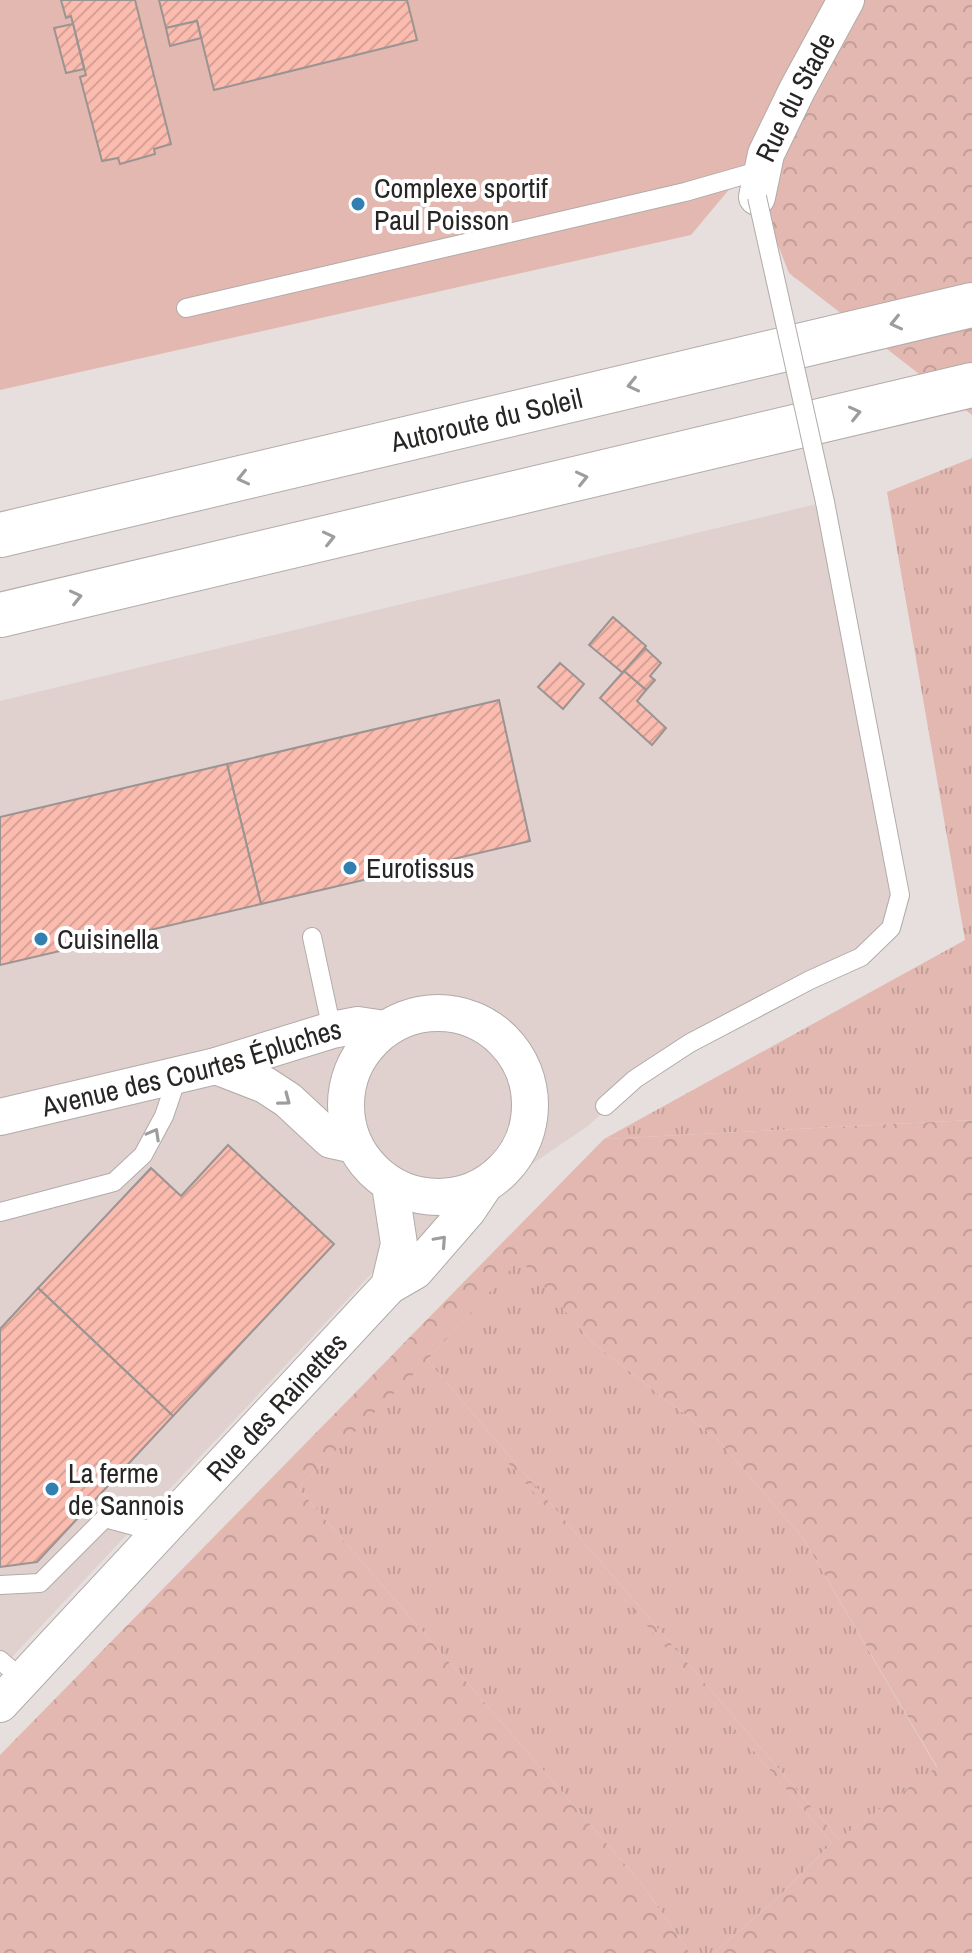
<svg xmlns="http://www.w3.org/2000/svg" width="972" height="1953" font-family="'Archivo Narrow',sans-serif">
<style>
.built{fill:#e0d1ce}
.grass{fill:url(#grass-tufts)}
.forest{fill:url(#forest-crowns);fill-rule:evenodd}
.pitch{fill:#e3b8b0}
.building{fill:url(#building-hatch);stroke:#9a9493;stroke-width:2}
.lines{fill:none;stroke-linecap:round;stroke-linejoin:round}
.service-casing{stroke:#b1aba9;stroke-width:20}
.minor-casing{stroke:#b1aba9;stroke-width:38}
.motorway-casing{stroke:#b1aba9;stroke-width:46}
.service{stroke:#fff;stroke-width:18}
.minor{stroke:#fff;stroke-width:36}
.motorway{stroke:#fff;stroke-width:44}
.service-bridge-casing{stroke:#b1aba9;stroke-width:20;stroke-linecap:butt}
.service-bridge{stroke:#fff;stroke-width:18}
.oneway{stroke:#9e9d9d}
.poi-dot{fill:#3280b2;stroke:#fff;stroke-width:3}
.labels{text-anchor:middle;stroke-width:8;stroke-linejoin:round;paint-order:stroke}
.street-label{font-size:28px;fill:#282625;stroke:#fff}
.poi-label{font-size:28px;fill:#282625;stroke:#fff;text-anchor:start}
</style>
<defs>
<pattern id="grass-tufts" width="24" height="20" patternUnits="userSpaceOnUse" patternTransform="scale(2)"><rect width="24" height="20" fill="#e3b8b0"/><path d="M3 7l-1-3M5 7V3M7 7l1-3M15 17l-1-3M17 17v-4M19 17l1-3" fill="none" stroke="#c39e97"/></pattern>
<pattern id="forest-crowns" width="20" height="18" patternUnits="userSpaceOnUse" patternTransform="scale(2)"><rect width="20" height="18" fill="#e3b8b0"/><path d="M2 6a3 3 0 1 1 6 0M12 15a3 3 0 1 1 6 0" fill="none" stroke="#c39e97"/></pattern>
<pattern id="building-hatch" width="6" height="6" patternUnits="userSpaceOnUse" patternTransform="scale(2)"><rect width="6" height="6" fill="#fbbbaf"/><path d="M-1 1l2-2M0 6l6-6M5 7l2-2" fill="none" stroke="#d7a196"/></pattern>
</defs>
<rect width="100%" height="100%" fill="#e6dfde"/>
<path class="built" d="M825,502L899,928L686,1050L633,1085L588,1126L374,1271L0,1670V701Z"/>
<g class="grass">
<path d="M972,458V1120L604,1139L965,940L887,492Z"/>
<path d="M520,1258L593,1343L718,1440L803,1538L937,1768L839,1839L427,1360Z"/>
<path d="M424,1363L832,1843L776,1899L714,1953H690L641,1883L298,1488Z"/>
</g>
<g class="forest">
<path d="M861,0H972V415L789,273L761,202Z"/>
<path d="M972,1120V1953H714L776,1899L832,1843L424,1364L298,1488L641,1883L690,1953H0V1755L604,1139ZM520,1259L593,1343L718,1440L803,1538L937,1767L839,1839L427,1360Z"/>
</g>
<path class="pitch" d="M0,0H827L742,174L691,235L0,390Z"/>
<g class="building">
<path d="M61,0H135L171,144L154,149L155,154L120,164L118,158L102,161L80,77L86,75L71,16L66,18Z"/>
<path d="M159,0H407L417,40L214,90L197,21L166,28Z"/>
<path d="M197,21L201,38L170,46L166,28Z"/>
<path d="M73,24L84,69L66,73L54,28Z"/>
<path d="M613,617L646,646L623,673L589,645Z"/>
<path d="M645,648L661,663L650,676L655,680L646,690L624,671Z"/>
<path d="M560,663L584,684L563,709L538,687Z"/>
<path d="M624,671L646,690L637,701L666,728L652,745L600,698Z"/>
<path d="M499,700L530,841L261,904L227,764Z"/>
<path d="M227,764L261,904L0,965V817Z"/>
<path d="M228,1145L334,1244L173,1416L38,1288L151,1168L181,1196Z"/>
<path d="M38,1288L173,1416L37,1562L0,1567V1329Z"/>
</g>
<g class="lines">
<g class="service-casing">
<g id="service">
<path d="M186,308L685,192L762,170"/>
<path d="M312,937L332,1030"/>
<path d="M605,1106L635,1079L690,1043L810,980L861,957L891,928L900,895L825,502"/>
<path d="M0,1212L114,1182L143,1155L164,1116L178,1075"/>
<path d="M0,1585L40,1583L105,1518L160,1533"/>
<path d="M0,1660L23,1680"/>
</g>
</g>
<g class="minor-casing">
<g id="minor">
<path id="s1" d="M757,197L766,154L797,90L846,0"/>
<circle cx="438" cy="1105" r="92"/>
<path d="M216,1066L265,1085L288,1100L331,1140L354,1145"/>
<path id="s2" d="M0,1117L216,1066L332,1030L358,1025L385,1029"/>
<path d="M389,1286L399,1244L390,1185"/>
<path id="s3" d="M0,1704L389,1286L415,1271L468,1210L484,1186"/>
</g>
</g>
<g class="motorway-casing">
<g id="motorway">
<path id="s4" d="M0,535L972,305"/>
<path d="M0,615L972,385"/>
</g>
</g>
<use href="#service" class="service"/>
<use href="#minor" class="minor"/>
<use href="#motorway" class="motorway"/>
<g class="service-bridge-casing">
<path id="service-bridge" d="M757,197L825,502"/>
</g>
<use href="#service-bridge" class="service-bridge"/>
</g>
<defs><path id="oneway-chevron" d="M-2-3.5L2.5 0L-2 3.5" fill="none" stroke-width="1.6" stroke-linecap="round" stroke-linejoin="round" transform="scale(2)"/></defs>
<g class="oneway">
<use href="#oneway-chevron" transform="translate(896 323) rotate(167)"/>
<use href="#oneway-chevron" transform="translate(633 385) rotate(167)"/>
<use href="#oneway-chevron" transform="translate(855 413) rotate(-13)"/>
<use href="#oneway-chevron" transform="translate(243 478) rotate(167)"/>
<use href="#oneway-chevron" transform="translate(582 478) rotate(-13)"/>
<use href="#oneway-chevron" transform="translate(329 538) rotate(-13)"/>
<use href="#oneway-chevron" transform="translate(76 597) rotate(-13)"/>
<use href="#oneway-chevron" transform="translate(285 1100) rotate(37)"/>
<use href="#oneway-chevron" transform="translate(154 1134) rotate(-61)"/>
<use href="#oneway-chevron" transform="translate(441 1241) rotate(-48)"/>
</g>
<g class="poi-dot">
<circle cx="358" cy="204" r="8"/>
<circle cx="350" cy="868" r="8"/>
<circle cx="41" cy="939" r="8"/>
<circle cx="52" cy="1489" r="8"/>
</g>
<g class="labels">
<g class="street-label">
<text dy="10" stroke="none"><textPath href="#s1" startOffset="108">Rue du Stade</textPath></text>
<text dy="10" stroke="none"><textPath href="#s4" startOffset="500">Autoroute du Soleil</textPath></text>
<text dy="10" stroke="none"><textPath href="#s2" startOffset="198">Avenue des Courtes Épluches</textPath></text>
<text dy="10" stroke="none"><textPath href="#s3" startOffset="406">Rue des Rainettes</textPath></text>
</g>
<g class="poi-label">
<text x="374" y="198">Complexe sportif<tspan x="374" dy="32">Paul Poisson</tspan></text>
<text x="366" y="878">Eurotissus</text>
<text x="57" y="949">Cuisinella</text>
<text x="68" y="1483">La ferme<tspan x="68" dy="32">de Sannois</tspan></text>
</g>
</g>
</svg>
